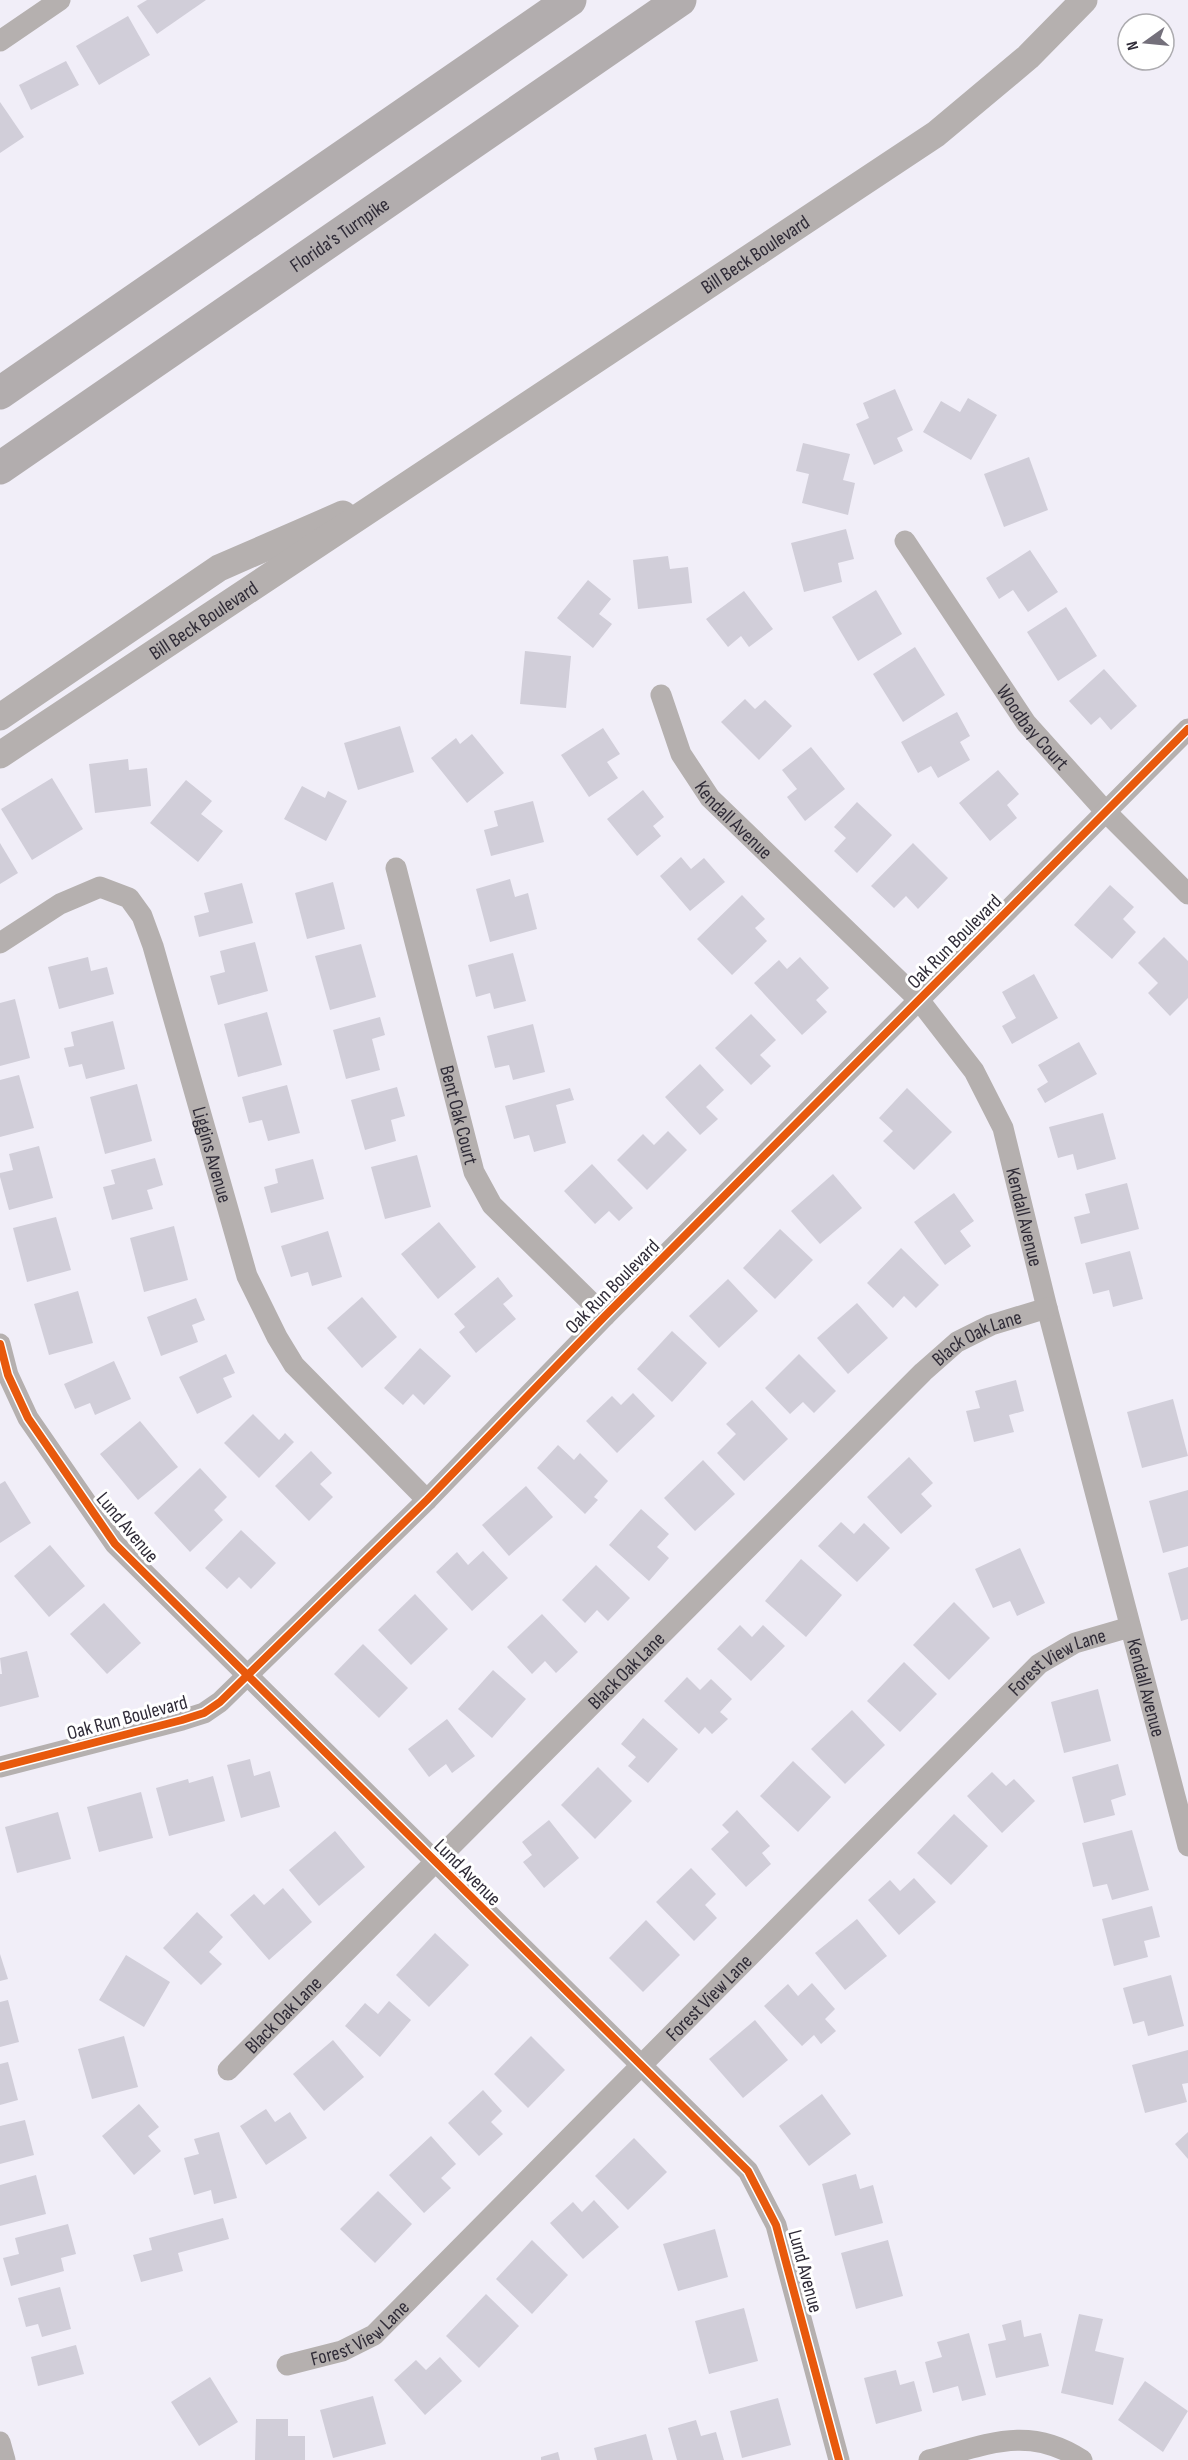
<svg xmlns="http://www.w3.org/2000/svg" width="1188" height="2460" font-family="'Sofia Sans Condensed',sans-serif">
<style>
.building{fill:#d1ced9}
.lines{fill:none;stroke-linecap:round;stroke-linejoin:round}
.minor{stroke:#b5b0af;stroke-width:21}
.tertiary{stroke:#b5b0af;stroke-width:27}
.motorway{stroke:#b2adae;stroke-width:33}
.cycleway-casing{stroke:#fff;stroke-width:11}
.cycleway{stroke:#e8590c;stroke-width:8}
.labels{text-anchor:middle;stroke-width:6;stroke-linejoin:round;paint-order:stroke}
.street-label{font-size:20px;fill:#302c38;stroke:#fff}
</style>
<rect width="100%" height="100%" fill="#f1eef8"/>
<g class="building">
<path d="M147,0H206L157,34L137,6Z"/>
<path d="M128,16L150,55L99,85L76,46Z"/>
<path d="M66,61L79,85L31,110L19,85Z"/>
<path d="M0,102L24,137L0,153Z"/>
<path d="M895,389L913,430L897,438L903,451L874,465L856,424L869,418L863,403Z"/>
<path d="M968,398L997,415L971,460L923,432L941,401L960,412Z"/>
<path d="M803,443L850,454L843,480L855,483L848,515L802,503L809,474L796,471Z"/>
<path d="M1029,457L1048,510L1004,527L984,474Z"/>
<path d="M846,529L854,559L838,563L842,582L804,592L791,543Z"/>
<path d="M1030,550L1058,592L1028,612L1013,590L999,599L986,578Z"/>
<path d="M668,556L670,569L688,567L692,603L638,609L633,560Z"/>
<path d="M588,580L611,599L599,614L612,624L593,648L557,618Z"/>
<path d="M876,590L902,634L858,661L832,617Z"/>
<path d="M744,591L773,629L749,647L741,636L728,647L706,619Z"/>
<path d="M1066,607L1097,656L1058,681L1027,632Z"/>
<path d="M915,647L945,695L903,722L873,674Z"/>
<path d="M525,651L571,656L566,708L520,704Z"/>
<path d="M1104,669L1137,706L1111,730L1100,717L1091,725L1069,701Z"/>
<path d="M745,699L755,709L765,700L792,726L759,760L721,722Z"/>
<path d="M957,712L970,736L960,742L970,760L938,778L931,766L918,773L901,742Z"/>
<path d="M400,726L414,772L358,790L344,743Z"/>
<path d="M603,728L620,754L607,762L618,778L589,797L561,755Z"/>
<path d="M472,734L504,773L467,803L431,758L456,738L460,744Z"/>
<path d="M811,747L845,789L805,821L787,797L797,789L782,770Z"/>
<path d="M128,759L129,770L147,768L151,806L95,813L89,764Z"/>
<path d="M998,770L1019,794L1007,805L1017,818L990,841L959,803Z"/>
<path d="M52,778L83,829L32,860L1,809Z"/>
<path d="M186,780L212,801L201,814L223,831L198,862L150,823Z"/>
<path d="M302,786L325,798L328,791L347,801L326,841L284,819Z"/>
<path d="M643,790L664,817L653,826L661,836L637,856L607,819Z"/>
<path d="M533,801L544,842L491,856L484,830L498,826L494,811Z"/>
<path d="M857,802L892,835L857,873L834,851L846,838L834,827Z"/>
<path d="M0,843L18,873L0,884Z"/>
<path d="M913,843L948,878L918,909L906,896L894,908L871,886Z"/>
<path d="M681,857L691,869L704,858L725,882L690,911L660,876Z"/>
<path d="M510,879L515,897L528,893L537,929L490,942L476,889Z"/>
<path d="M333,882L345,929L307,939L295,893Z"/>
<path d="M242,883L253,923L199,937L194,916L209,912L204,893Z"/>
<path d="M1110,885L1134,907L1123,919L1136,932L1112,959L1074,925Z"/>
<path d="M742,895L765,919L755,928L767,941L732,975L697,939Z"/>
<path d="M1164,937L1188,961V998L1170,1016L1148,993L1158,983L1138,963Z"/>
<path d="M255,942L268,991L218,1005L210,976L225,972L220,951Z"/>
<path d="M361,944L376,997L330,1010L315,956Z"/>
<path d="M513,953L526,1001L494,1009L490,993L476,997L468,965Z"/>
<path d="M88,957L91,971L107,967L114,994L59,1009L48,967Z"/>
<path d="M800,957L829,988L816,1000L827,1012L802,1035L754,983L779,960L787,969Z"/>
<path d="M1034,974L1058,1018L1012,1044L1002,1026L1016,1018L1002,992Z"/>
<path d="M15,999L30,1058L0,1066V1003Z"/>
<path d="M267,1012L282,1065L238,1077L224,1024Z"/>
<path d="M751,1014L776,1040L760,1055L771,1066L751,1085L715,1048Z"/>
<path d="M380,1017L385,1035L372,1039L380,1070L346,1079L333,1030Z"/>
<path d="M113,1021L125,1069L86,1079L82,1064L69,1067L64,1048L74,1046L71,1032Z"/>
<path d="M533,1024L545,1072L513,1080L509,1065L495,1068L487,1036Z"/>
<path d="M1079,1042L1097,1074L1045,1103L1037,1089L1048,1082L1038,1065Z"/>
<path d="M700,1064L724,1090L706,1107L718,1119L700,1135L665,1097Z"/>
<path d="M19,1075L34,1128L0,1137V1080Z"/>
<path d="M137,1084L152,1141L105,1154L90,1097Z"/>
<path d="M287,1085L300,1133L268,1141L262,1120L249,1123L242,1097Z"/>
<path d="M397,1087L405,1116L391,1120L396,1141L365,1150L351,1100Z"/>
<path d="M570,1088L574,1100L556,1105L566,1143L534,1152L529,1135L514,1139L505,1106Z"/>
<path d="M907,1088L952,1132L914,1170L883,1141L893,1131L879,1118Z"/>
<path d="M1103,1113L1116,1159L1077,1170L1073,1154L1058,1158L1049,1127Z"/>
<path d="M668,1131L687,1150L647,1190L617,1160L643,1134L654,1145Z"/>
<path d="M39,1146L53,1198L9,1210L0,1177V1173L13,1170L9,1154Z"/>
<path d="M417,1155L431,1207L385,1219L371,1167Z"/>
<path d="M155,1158L163,1185L147,1190L153,1209L112,1220L103,1187L115,1184L111,1170Z"/>
<path d="M313,1159L324,1199L271,1213L264,1187L278,1183L275,1169Z"/>
<path d="M592,1164L633,1208L619,1221L609,1211L595,1224L564,1191Z"/>
<path d="M833,1174L862,1208L820,1244L791,1211Z"/>
<path d="M1127,1183L1139,1229L1081,1244L1074,1217L1090,1213L1085,1194Z"/>
<path d="M954,1193L974,1221L960,1231L971,1246L945,1265L914,1222Z"/>
<path d="M56,1217L71,1270L27,1282L13,1228Z"/>
<path d="M439,1222L476,1267L438,1299L401,1254Z"/>
<path d="M174,1226L188,1280L144,1292L130,1238Z"/>
<path d="M780,1229L813,1260L775,1299L743,1268Z"/>
<path d="M328,1231L342,1277L312,1286L308,1272L291,1277L281,1246Z"/>
<path d="M901,1248L939,1285L916,1308L904,1296L893,1308L867,1283Z"/>
<path d="M1130,1251L1143,1299L1113,1307L1109,1290L1093,1294L1085,1263Z"/>
<path d="M498,1277L513,1296L503,1304L516,1319L476,1353L459,1332L465,1327L454,1314Z"/>
<path d="M728,1279L758,1311L719,1348L689,1316Z"/>
<path d="M78,1291L93,1343L49,1355L34,1304Z"/>
<path d="M362,1297L397,1337L362,1368L327,1328Z"/>
<path d="M196,1298L205,1320L192,1325L198,1342L161,1356L147,1317Z"/>
<path d="M857,1303L888,1338L848,1374L817,1338Z"/>
<path d="M672,1331L707,1363L672,1402L637,1369Z"/>
<path d="M420,1348L451,1376L424,1405L413,1394L403,1405L384,1388Z"/>
<path d="M226,1354L235,1373L223,1378L232,1397L197,1414L179,1377Z"/>
<path d="M799,1354L836,1391L814,1413L803,1402L790,1414L765,1388Z"/>
<path d="M114,1361L131,1399L95,1415L90,1403L75,1409L64,1384Z"/>
<path d="M1016,1380L1024,1411L1009,1415L1014,1432L974,1442L966,1411L980,1408L975,1391Z"/>
<path d="M633,1393L655,1416L617,1453L586,1421L612,1396L621,1405Z"/>
<path d="M1173,1399L1188,1456L1142,1468L1127,1412Z"/>
<path d="M752,1400L788,1439L744,1481L717,1453L736,1434L726,1424Z"/>
<path d="M253,1414L279,1440L285,1433L294,1442L259,1478L224,1443Z"/>
<path d="M140,1421L178,1467L138,1500L100,1454Z"/>
<path d="M558,1445L574,1460L580,1453L608,1481L594,1497L598,1500L585,1514L537,1468Z"/>
<path d="M311,1451L332,1473L320,1484L333,1497L309,1521L275,1486Z"/>
<path d="M909,1457L933,1483L921,1494L932,1506L901,1534L867,1497Z"/>
<path d="M703,1460L735,1494L695,1531L664,1498Z"/>
<path d="M200,1468L227,1497L214,1510L223,1520L190,1552L154,1513Z"/>
<path d="M5,1481L31,1523L0,1543V1484Z"/>
<path d="M526,1486L553,1517L509,1556L482,1525Z"/>
<path d="M1188,1490V1546L1163,1553L1149,1501Z"/>
<path d="M641,1509L669,1534L657,1547L669,1558L649,1581L609,1545Z"/>
<path d="M841,1522L854,1534L864,1523L890,1548L857,1582L818,1546Z"/>
<path d="M241,1530L276,1563L251,1589L239,1577L227,1589L205,1568Z"/>
<path d="M50,1545L85,1586L49,1617L14,1576Z"/>
<path d="M1020,1548L1045,1603L1017,1616L1010,1601L993,1608L975,1569Z"/>
<path d="M483,1551L508,1578L472,1611L436,1572L457,1552L468,1565Z"/>
<path d="M801,1559L842,1595L806,1637L765,1601Z"/>
<path d="M596,1565L630,1598L608,1621L597,1610L585,1623L562,1600Z"/>
<path d="M1188,1567V1619L1181,1621L1168,1573Z"/>
<path d="M415,1594L448,1629L411,1665L378,1630Z"/>
<path d="M954,1602L990,1638L949,1680L913,1645Z"/>
<path d="M104,1603L141,1643L107,1674L70,1634Z"/>
<path d="M542,1614L578,1652L556,1673L545,1661L532,1674L507,1647Z"/>
<path d="M740,1625L752,1637L763,1625L785,1646L751,1681L717,1649Z"/>
<path d="M363,1644L408,1688L379,1718L334,1674Z"/>
<path d="M27,1651L39,1697L0,1707V1674H2L0,1658Z"/>
<path d="M904,1662L937,1694L900,1732L867,1701Z"/>
<path d="M493,1670L526,1699L492,1738L458,1709Z"/>
<path d="M687,1677L700,1690L711,1679L732,1699L720,1712L728,1719L712,1734L705,1727L699,1734L664,1701Z"/>
<path d="M1098,1689L1111,1741L1064,1753L1051,1702Z"/>
<path d="M852,1710L885,1745L845,1784L811,1749Z"/>
<path d="M643,1718L678,1749L648,1783L628,1766L636,1757L621,1744Z"/>
<path d="M447,1719L475,1756L452,1773L446,1764L429,1777L408,1749Z"/>
<path d="M250,1759L254,1776L270,1771L280,1807L241,1818L227,1765Z"/>
<path d="M793,1761L831,1797L798,1832L760,1796Z"/>
<path d="M1118,1764L1126,1795L1111,1800L1115,1815L1084,1823L1072,1777Z"/>
<path d="M598,1767L632,1801L595,1839L561,1805Z"/>
<path d="M992,1772L1006,1786L1014,1779L1035,1801L1002,1833L967,1796Z"/>
<path d="M213,1776L225,1821L169,1836L156,1788L188,1779L189,1783Z"/>
<path d="M141,1792L153,1838L99,1852L87,1807Z"/>
<path d="M737,1810L770,1846L762,1853L771,1864L746,1887L711,1849L729,1832L722,1825Z"/>
<path d="M58,1812L71,1859L17,1873L5,1827Z"/>
<path d="M954,1814L988,1846L951,1885L917,1853Z"/>
<path d="M549,1820L579,1858L544,1888L523,1862L532,1855L522,1842Z"/>
<path d="M1132,1830L1149,1890L1112,1900L1107,1884L1093,1887L1082,1843Z"/>
<path d="M335,1831L365,1867L319,1906L289,1870Z"/>
<path d="M691,1868L716,1894L705,1905L717,1918L694,1941L656,1902Z"/>
<path d="M914,1878L936,1902L899,1935L868,1900L890,1880L900,1891Z"/>
<path d="M283,1888L312,1922L269,1960L230,1915L254,1894L264,1905Z"/>
<path d="M1152,1906L1160,1937L1144,1941L1148,1957L1114,1966L1102,1919Z"/>
<path d="M197,1912L223,1937L209,1952L222,1964L201,1985L163,1948Z"/>
<path d="M857,1919L887,1956L845,1990L815,1953Z"/>
<path d="M646,1920L680,1955L643,1992L609,1958Z"/>
<path d="M435,1933L469,1965L429,2007L396,1975Z"/>
<path d="M0,1954L8,1979L0,1981Z"/>
<path d="M126,1955L170,1982L144,2027L99,2000Z"/>
<path d="M1171,1975L1184,2026L1148,2036L1144,2021L1133,2024L1123,1988Z"/>
<path d="M812,1983L835,2009L825,2019L836,2031L821,2044L814,2035L802,2046L764,2006L788,1984L798,1996Z"/>
<path d="M8,2000L19,2042L0,2047V2002Z"/>
<path d="M389,2001L411,2020L380,2057L345,2026L365,2003L378,2014Z"/>
<path d="M755,2020L788,2060L743,2098L709,2059Z"/>
<path d="M124,2036L138,2087L92,2099L78,2049Z"/>
<path d="M531,2036L565,2070L528,2108L494,2074Z"/>
<path d="M333,2040L364,2077L324,2111L293,2074Z"/>
<path d="M1188,2050V2083L1182,2084L1187,2102L1145,2113L1132,2065Z"/>
<path d="M8,2062L18,2100L0,2105V2064Z"/>
<path d="M483,2090L502,2111L491,2122L503,2134L479,2156L448,2123Z"/>
<path d="M822,2094L851,2134L809,2166L779,2126Z"/>
<path d="M139,2104L159,2127L148,2136L161,2151L134,2175L102,2136Z"/>
<path d="M266,2109L275,2122L290,2112L307,2138L266,2165L240,2126Z"/>
<path d="M25,2120L34,2155L0,2164V2126Z"/>
<path d="M219,2132L237,2198L214,2204L211,2190L194,2195L184,2158L199,2154L194,2139Z"/>
<path d="M1188,2132V2159L1175,2144Z"/>
<path d="M431,2136L456,2164L441,2178L451,2188L424,2213L389,2175Z"/>
<path d="M634,2138L667,2172L628,2210L595,2176Z"/>
<path d="M856,2174L860,2189L873,2185L883,2223L835,2236L822,2184Z"/>
<path d="M36,2175L46,2214L0,2226V2185Z"/>
<path d="M378,2191L412,2224L375,2263L340,2229Z"/>
<path d="M594,2200L619,2227L583,2259L550,2223L573,2202L582,2212Z"/>
<path d="M223,2218L229,2239L178,2253L183,2271L141,2282L133,2255L152,2250L149,2238Z"/>
<path d="M68,2224L76,2254L61,2258L64,2271L11,2286L3,2258L19,2254L15,2238Z"/>
<path d="M715,2229L728,2277L678,2291L663,2244Z"/>
<path d="M532,2240L568,2275L532,2314L496,2279Z"/>
<path d="M888,2240L903,2296L856,2309L841,2253Z"/>
<path d="M60,2287L71,2329L42,2337L38,2324L26,2327L18,2298Z"/>
<path d="M486,2294L519,2326L479,2368L446,2336Z"/>
<path d="M744,2308L758,2361L709,2374L695,2321Z"/>
<path d="M1079,2314L1103,2319L1095,2351L1124,2358L1113,2405L1061,2393Z"/>
<path d="M1021,2320L1024,2337L1041,2333L1049,2366L996,2378L988,2344L1006,2340L1002,2325Z"/>
<path d="M969,2333L986,2395L962,2401L958,2386L933,2393L925,2362L942,2357L937,2342Z"/>
<path d="M76,2345L84,2374L38,2386L31,2357Z"/>
<path d="M440,2357L462,2381L425,2415L394,2380L416,2360L426,2370Z"/>
<path d="M896,2370L900,2385L914,2381L922,2411L876,2424L864,2378Z"/>
<path d="M210,2377L238,2422L199,2446L171,2402Z"/>
<path d="M1145,2381L1188,2411L1163,2452L1118,2420Z"/>
<path d="M373,2396L386,2444L333,2458L320,2410Z"/>
<path d="M778,2398L791,2445L742,2458L730,2411Z"/>
<path d="M256,2419H288V2436H305V2460H255Z"/>
<path d="M696,2420L701,2436L716,2432L724,2460H677L668,2428Z"/>
<path d="M646,2434L653,2460H597L594,2448Z"/>
<path d="M558,2452L560,2460H541V2457Z"/>
</g>
<g class="lines">
<g class="minor">
<path d="M0,41L60,0"/>
<path id="s1" d="M905,541L1026,723L1106,812L1188,894"/>
<path id="s2" d="M661,695L681,754L710,798L919,1000L974,1071L1003,1128L1047,1308L1188,1846"/>
<path id="s3" d="M396,868L474,1172L492,1205L605,1316"/>
<path id="s4" d="M0,943L60,904L100,887L129,898L142,916L153,946L247,1276L277,1337L294,1365L427,1500"/>
<path d="M0,1344L8,1375L28,1418L115,1544L748,2171L776,2225L839,2460"/>
<path d="M0,1767L182,1720L204,1713L220,1702L427,1500L605,1316L1188,729"/>
<path id="s5" d="M228,2070L923,1372L957,1342L991,1325L1047,1308"/>
<path id="s6" d="M287,2365L342,2351L374,2335L1039,1664L1075,1643L1130,1627"/>
<path d="M0,2442L5,2460"/>
<path d="M929,2460C986,2445 1028,2424 1082,2460"/>
</g>
<g class="tertiary">
<path d="M0,717L219,568L343,514"/>
<path id="s7" d="M0,755L936,134L1028,57L1084,0"/>
</g>
<g class="motorway">
<path d="M0,393L570,0"/>
<path id="s8" d="M0,468L680,0"/>
</g>
<g class="cycleway-casing">
<g id="cycleway">
<path d="M0,1344L8,1375L28,1418L115,1544L748,2171L776,2225L839,2460"/>
<path d="M0,1767L182,1720L204,1713L220,1702L427,1500L605,1316L1188,729"/>
</g>
</g>
<use href="#cycleway" class="cycleway"/>
</g>
<g class="labels">
<g class="street-label">
<text dy="7" stroke="none"><textPath href="#s8" startOffset="412">Florida's Turnpike</textPath></text>
<text dy="7" stroke="none"><textPath href="#s7" startOffset="906">Bill Beck Boulevard</textPath></text>
<text dy="7" stroke="none"><textPath href="#s7" startOffset="244">Bill Beck Boulevard</textPath></text>
<text dy="7" stroke="none"><textPath href="#s1" startOffset="226">Woodbay Court</textPath></text>
<text dy="7" stroke="none"><textPath href="#s2" startOffset="147">Kendall Avenue</textPath></text>
<text transform="translate(954 941) rotate(-45)" y="7">Oak Run Boulevard</text>
<text dy="7" stroke="none"><textPath href="#s3" startOffset="255">Bent Oak Court</textPath></text>
<text dy="7" stroke="none"><textPath href="#s4" startOffset="417">Liggins Avenue</textPath></text>
<text dy="7" stroke="none"><textPath href="#s2" startOffset="651">Kendall Avenue</textPath></text>
<text transform="translate(612 1286) rotate(-45)" y="7">Oak Run Boulevard</text>
<text dy="7" stroke="none"><textPath href="#s5" startOffset="1050">Black Oak Lane</textPath></text>
<text transform="translate(128 1527) rotate(50)" y="7">Lund Avenue</text>
<text dy="7" stroke="none"><textPath href="#s6" startOffset="1054">Forest View Lane</textPath></text>
<text dy="7" stroke="none"><textPath href="#s5" startOffset="564">Black Oak Lane</textPath></text>
<text dy="7" stroke="none"><textPath href="#s2" startOffset="1137">Kendall Avenue</textPath></text>
<text transform="translate(127 1717) rotate(-15)" y="7">Oak Run Boulevard</text>
<text transform="translate(468 1872) rotate(45)" y="7">Lund Avenue</text>
<text dy="7" stroke="none"><textPath href="#s6" startOffset="568">Forest View Lane</textPath></text>
<text dy="7" stroke="none"><textPath href="#s5" startOffset="78">Black Oak Lane</textPath></text>
<text transform="translate(806 2271) rotate(75)" y="7">Lund Avenue</text>
<text dy="7" stroke="none"><textPath href="#s6" startOffset="81">Forest View Lane</textPath></text>
</g>
</g>
<g transform="translate(1146 42) rotate(255)"><circle r="28" fill="#ffffff" stroke="#acabaf" stroke-width="1.5"/>
<path d="M0-4.5L10 22L0 15L-10 22Z" fill="#74707b"/>
<text y="-9" font-size="16" font-weight="bold" text-anchor="middle" fill="#302c38">N</text>
</g>
</svg>
